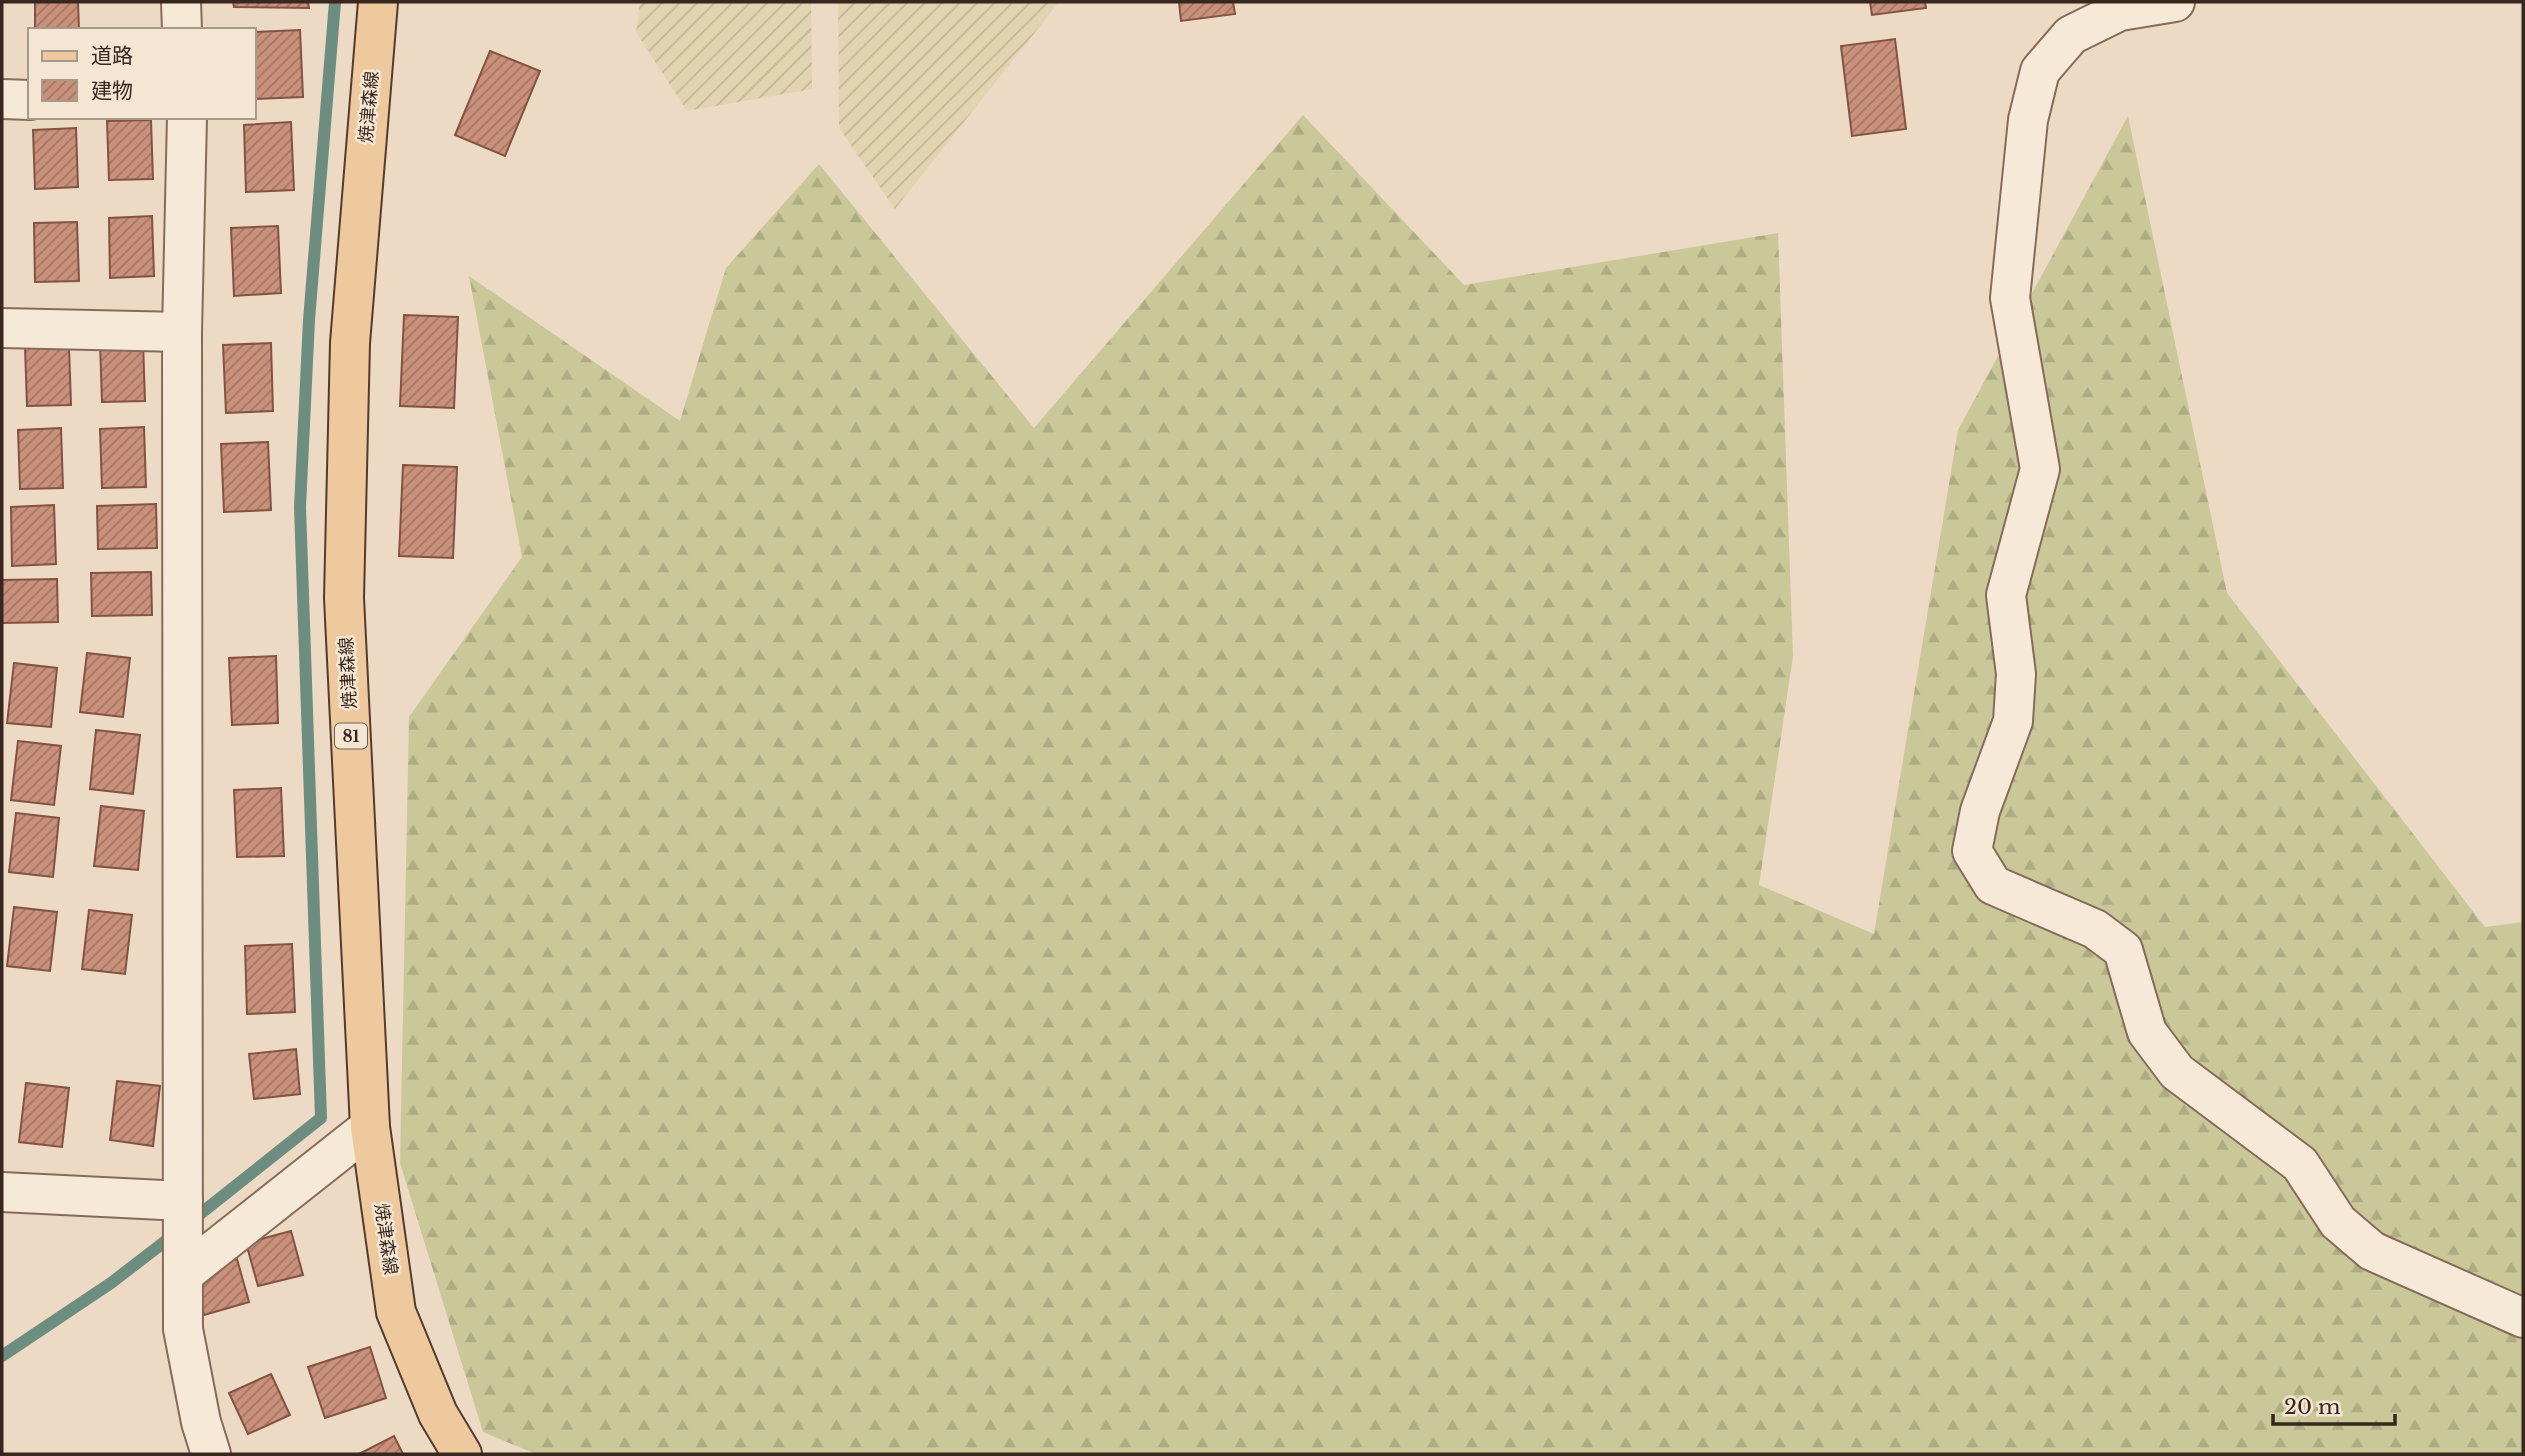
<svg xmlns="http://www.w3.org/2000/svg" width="2525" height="1456" font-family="'Libre Baskerville','Noto Sans JP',serif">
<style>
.farmland{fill:url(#farmland-furrows)}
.forest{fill:url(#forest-firs)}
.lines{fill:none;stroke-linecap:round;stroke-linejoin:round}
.stream{stroke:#6d8d80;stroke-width:12}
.building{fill:url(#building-hatch);stroke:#845242;stroke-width:2}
.minor-casing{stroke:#866b5b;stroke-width:42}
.major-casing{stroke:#543b2f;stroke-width:42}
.minor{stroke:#f7e9d7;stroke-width:38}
.major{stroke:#eec99d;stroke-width:38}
.labels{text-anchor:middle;stroke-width:5;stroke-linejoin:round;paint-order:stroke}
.shield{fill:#f4e6d3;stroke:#706054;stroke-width:2}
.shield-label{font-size:16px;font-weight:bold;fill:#37271e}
.street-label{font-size:18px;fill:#37271e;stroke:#f4e6d3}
</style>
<defs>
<pattern id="farmland-furrows" width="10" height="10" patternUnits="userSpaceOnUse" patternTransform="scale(1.75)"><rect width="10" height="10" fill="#e2d3b1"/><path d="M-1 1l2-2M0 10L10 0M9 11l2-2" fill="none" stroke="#c2b598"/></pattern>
<pattern id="forest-firs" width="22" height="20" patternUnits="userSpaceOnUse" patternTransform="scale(1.75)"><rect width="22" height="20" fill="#cac898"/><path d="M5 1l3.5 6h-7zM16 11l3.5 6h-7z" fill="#aeac83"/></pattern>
<pattern id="building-hatch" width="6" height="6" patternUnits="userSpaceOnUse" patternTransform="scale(1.75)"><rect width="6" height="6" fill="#c9907b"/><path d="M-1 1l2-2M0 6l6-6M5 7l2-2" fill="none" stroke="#a47664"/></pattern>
</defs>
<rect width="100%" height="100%" fill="#ecdac4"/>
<g class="farmland">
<path d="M640,2H811L812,89L687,111L636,32Z"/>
<path d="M838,2H1059L895,209L839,128Z"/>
</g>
<path class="forest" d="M1303,115L1464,285L1778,233L1793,656L1759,885L1874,934L1958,430L2128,116L2227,593L2485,927L2523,922V1454H536L483,1432L400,1163L409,717L522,557L469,276L680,421L726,268L819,164L1034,428Z"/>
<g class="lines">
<g class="stream">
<path d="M190,1222L321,1118L300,507L309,320L335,2"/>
<path d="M2,1356L111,1283L176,1233"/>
</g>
</g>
<g class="building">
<path d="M35,2H78L79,30H35Z"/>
<path d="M233,2H308L309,8L234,7Z"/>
<path d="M1179,2H1233L1235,14L1181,21Z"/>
<path d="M1870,2H1925L1926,8L1872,15Z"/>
<path d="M300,30L303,97L256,99L254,32Z"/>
<path d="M1895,39L1906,129L1852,136L1841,46Z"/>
<path d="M490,51L540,71L505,156L455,135Z"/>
<path d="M151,120L153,179L109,180L107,121Z"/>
<path d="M291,122L294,190L246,192L244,125Z"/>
<path d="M76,128L78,187L35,189L33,130Z"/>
<path d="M152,216L154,276L110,278L109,218Z"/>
<path d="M77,222L79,281L35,282L34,223Z"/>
<path d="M278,226L281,293L234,296L231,228Z"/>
<path d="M404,315L458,317L454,408L400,406Z"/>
<path d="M143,341L145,401L102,402L100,343Z"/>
<path d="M271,343L273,411L226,413L223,345Z"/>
<path d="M69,346L71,405L27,406L25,347Z"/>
<path d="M144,427L146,487L102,488L100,429Z"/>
<path d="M61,428L63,488L20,489L18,430Z"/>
<path d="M268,442L271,510L224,512L221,444Z"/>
<path d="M403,465L457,467L453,558L399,556Z"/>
<path d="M156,504L157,548L98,549L97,506Z"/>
<path d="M54,505L56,564L12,566L11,507Z"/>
<path d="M151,572L152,615L92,616L91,573Z"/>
<path d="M57,579L58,622L2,623V580Z"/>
<path d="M87,653L130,658L123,717L80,712Z"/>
<path d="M276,656L278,723L232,725L229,658Z"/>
<path d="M14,663L57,668L51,727L7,723Z"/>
<path d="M96,730L140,735L133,794L90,789Z"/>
<path d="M18,741L61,746L54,805L11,800Z"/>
<path d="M281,788L284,856L237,857L234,790Z"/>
<path d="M101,806L144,811L138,870L94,866Z"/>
<path d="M16,813L59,818L53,877L9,872Z"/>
<path d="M14,907L57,912L50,971L7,966Z"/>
<path d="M89,910L132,915L125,974L82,969Z"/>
<path d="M292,944L295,1012L247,1014L245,946Z"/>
<path d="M296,1049L300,1094L254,1099L249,1054Z"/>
<path d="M117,1081L160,1086L153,1146L110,1140Z"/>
<path d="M26,1083L69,1088L62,1147L19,1142Z"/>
<path d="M291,1231L303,1275L258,1286L246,1243Z"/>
<path d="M237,1259L249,1302L204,1315L193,1272Z"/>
<path d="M370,1347L386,1398L325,1418L308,1367Z"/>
<path d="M271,1374L290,1415L248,1434L229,1393Z"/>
<path d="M394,1436L403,1454H359Z"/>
</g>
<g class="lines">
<g class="minor-casing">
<g id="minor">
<path d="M181,2L182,30"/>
<path d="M2175,2L2120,11L2071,35L2040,71L2028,120L2010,298L2040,469L2006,595L2016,674L2013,721L1980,811L1972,851L1993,885L2095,929L2123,950L2147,1032L2177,1072L2300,1164L2338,1222L2372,1251L2523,1318"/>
<path d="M2,99L30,100"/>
<path d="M187,117L182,332L183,1329L201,1422L211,1454"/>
<path d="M2,328L182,332"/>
<path d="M2,1192L183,1201"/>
<path d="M185,1273L370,1127"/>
</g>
</g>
<g class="major-casing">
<path id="major" d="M378,2L350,343L344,598L370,1127L396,1312L438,1414L462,1454"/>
</g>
<use href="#minor" class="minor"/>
<use href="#major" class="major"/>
</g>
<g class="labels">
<rect class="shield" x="335" y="723.5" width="32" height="25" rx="5"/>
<g class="shield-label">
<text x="351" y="742">81</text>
</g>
<g class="street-label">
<text transform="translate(369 107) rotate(-85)" y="6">焼津森線</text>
<text transform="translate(348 673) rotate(-93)" y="6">焼津森線</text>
<text transform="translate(386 1239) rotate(82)" y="6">焼津森線</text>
</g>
</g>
<rect width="2525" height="1456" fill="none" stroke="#37271e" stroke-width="7"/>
<rect x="28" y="28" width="228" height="91" fill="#f4e6d3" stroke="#a89a8b" stroke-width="2"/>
<rect x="42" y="51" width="35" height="10" fill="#eec99d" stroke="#a89a8b" stroke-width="2"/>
<text x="91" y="63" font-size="21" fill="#37271e">道路</text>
<rect x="42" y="80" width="35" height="21" fill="url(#building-hatch)" stroke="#a89a8b" stroke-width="2"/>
<text x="91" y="98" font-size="21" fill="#37271e">建物</text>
<path d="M2273 1414v10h122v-10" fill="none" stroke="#37271e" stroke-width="3.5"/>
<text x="2284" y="1414" font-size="21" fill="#37271e" stroke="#f4e6d3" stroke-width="5" paint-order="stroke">20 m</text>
</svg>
